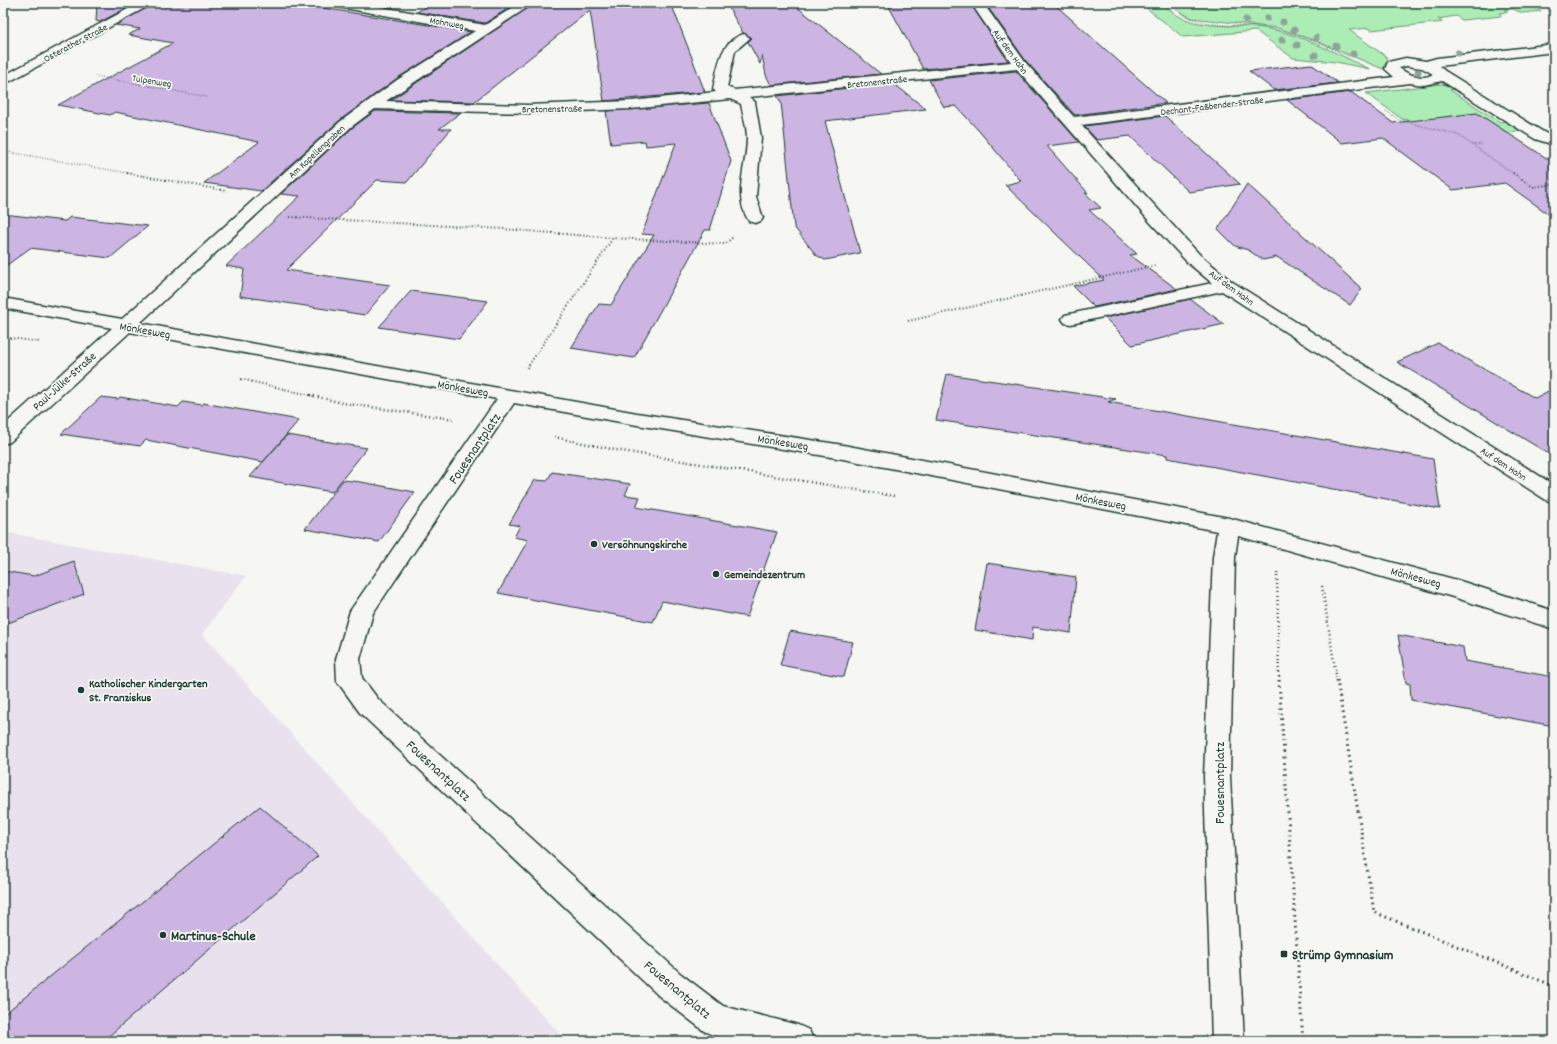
<svg xmlns="http://www.w3.org/2000/svg" width="1557" height="1044" font-family="Dekko,sans-serif">
<style>
.built{fill:#e9e2ee}
.green{fill:#acedb6;stroke:#669575}
.building{fill:#ccb4e3;stroke:#1f3d34}
.lines{fill:none;stroke-linecap:round;stroke-linejoin:round}
.minor-casing{stroke:#1f3d34;stroke-width:3}
.major-casing{stroke:#1f3d34;stroke-width:3}
.path-far3{stroke:#1f3d34;stroke-width:1.5;stroke-dasharray:0.5 2;stroke-linecap:butt}
.path-far2{stroke:#1f3d34;stroke-width:2;stroke-dasharray:1 2.5;stroke-linecap:butt}
.path-far1{stroke:#1f3d34;stroke-width:2.5;stroke-dasharray:1 3;stroke-linecap:butt}
.path{stroke:#1f3d34;stroke-width:3;stroke-dasharray:1.5 4;stroke-linecap:butt}
.minor{fill:#f6f6f2;fill-rule:evenodd}
.major{fill:#f6f6f2;fill-rule:evenodd}
.tree{fill:#8fa498}
.poi-dot{fill:#1f3d34;stroke:#f6f6f2;stroke-width:1.5}
.labels{text-anchor:middle;stroke-width:3.5;stroke-linejoin:round;paint-order:stroke}
.far-street-label{font-size:10px;fill:#1f3d34;stroke:#f6f6f2}
.street-label{font-size:12px;fill:#1f3d34;stroke:#f6f6f2}
.poi-label{font-size:12px;font-weight:bold;fill:#1f3d34;stroke:#f6f6f2;text-anchor:start}
.near-street-label{font-size:14px;fill:#1f3d34;stroke:#f6f6f2}
.near-poi-label{font-size:14px;font-weight:bold;fill:#1f3d34;stroke:#f6f6f2;text-anchor:start}
</style>
<rect width="100%" height="100%" fill="#f6f6f2"/>
<filter id="ink" filterUnits="userSpaceOnUse"><feTurbulence type="fractalNoise" baseFrequency=".025" numOctaves="2"/><feDisplacementMap in="SourceGraphic" scale="8" xChannelSelector="R" yChannelSelector="G"/><feConvolveMatrix kernelMatrix="1 2 1 2 8 2 1 2 1" color-interpolation-filters="sRGB"/></filter>
<g filter="url(#ink)">
<path class="built" d="M3,532L246,576L202,634L566,1041H3Z"/>
<g class="green">
<path d="M1140,3H1164C1184,31 1228,24 1258,27C1297,32 1335,53 1370,69L1336,62L1293,58L1256,31L1183,37Z"/>
<path d="M1173,3H1526L1541,11L1522,13L1513,9L1504,10L1508,12L1499,13L1502,16L1462,20L1456,16L1438,19L1443,22L1371,30L1368,28L1349,30L1388,58L1383,69L1318,42L1278,28L1192,18L1182,13Z"/>
<path d="M1442,84L1458,89L1450,90L1500,122L1509,121L1521,130L1508,133L1477,113L1445,117L1460,132L1402,119L1366,93Z"/>
</g>
<g class="building">
<path d="M97,3H136L100,22L96,21Z"/>
<path d="M155,3H292L471,32L396,79L340,120L261,191L204,183L259,142L115,112L110,115L58,105L173,43L128,35L140,29L116,25Z"/>
<path d="M432,3H517L485,23L417,12Z"/>
<path d="M535,3H671L705,92L604,101L590,10L474,102L391,100Z"/>
<path d="M726,3H792L881,74L771,85L766,75L762,55L760,64L748,42L752,38L743,33Z"/>
<path d="M887,3H970L1008,61L923,69Z"/>
<path d="M985,3H1053L1166,103L1075,115L1026,61Z"/>
<path d="M1311,64L1338,83L1274,90L1249,71Z"/>
<path d="M1016,71L1079,142L1047,146L1088,193H1085L1101,208L1089,210L1137,254L1130,255L1177,289L1094,307L1073,286L1104,280L1005,185L1021,181L979,131L956,106L944,107L929,80Z"/>
<path d="M893,83L926,109L825,121L860,253L825,260L816,255L794,227L781,102L777,96Z"/>
<path d="M1351,92L1393,123L1477,113L1554,163V218L1505,183L1453,190L1383,138L1342,143L1287,100Z"/>
<path d="M709,103L731,161L710,230H705L634,358L571,348L599,304L611,305L654,235L642,234L676,143L646,146L645,141L611,144L606,111Z"/>
<path d="M375,111L460,113L439,129H451L407,182L377,180L286,270L390,285L365,315L240,296L244,269L226,266L300,196L281,194L352,128Z"/>
<path d="M1165,116L1173,123L1240,184L1189,192L1130,136L1097,140L1084,126Z"/>
<path d="M1247,184L1362,289L1350,305L1277,257L1263,260L1248,250L1235,246L1218,229Z"/>
<path d="M3,214L65,221L70,217L148,226L110,258L30,248L3,268Z"/>
<path d="M411,291L488,301L459,339L379,327Z"/>
<path d="M1190,299L1224,324L1132,345L1105,318Z"/>
<path d="M1438,343L1535,398L1554,388V457L1397,362Z"/>
<path d="M947,374L1116,399L1108,402L1433,459L1440,509L1167,458V455L936,420Z"/>
<path d="M101,397L118,399L120,397L178,407L183,402L202,405L203,403L299,420L263,462L146,440L140,446L61,434Z"/>
<path d="M287,435L367,448L332,492L250,477Z"/>
<path d="M552,472L630,484L625,495L640,497L636,507L777,532L747,617L662,601L653,622L498,593L528,540L514,537L520,526L509,524L535,480L547,481Z"/>
<path d="M343,480L361,482L415,492L379,542L305,529Z"/>
<path d="M74,561L84,594L3,625V571L34,576Z"/>
<path d="M987,563L1076,577L1071,633L1033,627L1032,640L975,630Z"/>
<path d="M790,631L853,642L844,677L780,665Z"/>
<path d="M1398,635L1463,647L1465,661L1554,677V726L1411,700L1410,684L1406,683Z"/>
<path d="M260,806L318,856L103,1041H3V1015Z"/>
</g>
<g class="lines">
<g class="minor-casing">
<path id="minor" d="M332,3H358L485,25L520,3H534L386,101L528,105L631,101L716,92L713,89C718,68 719,41 744,34L750,38L735,51L727,87L734,90L1011,62L971,3H983L1025,62L1074,117L1394,77L1385,69L1388,62L1406,58L1426,61L1437,58L1554,44V52L1439,66L1445,71L1545,133L1554,136V145L1535,139L1442,81L1424,85L1410,83L1081,125L1199,254L1231,281L1554,485V502L1546,500L1222,291L1071,324L1065,323L1062,319L1065,315L1212,283L1187,262L1150,222L1017,69L749,97L755,102L761,138L756,197L763,218L761,221L755,223L749,221C732,196 747,166 747,138C747,127 743,115 741,104L730,99L631,109L528,113L375,109L351,127L140,323L637,413L843,445L1229,518L1457,580L1554,611V629L1453,597L1238,536L1235,557L1230,777L1244,1041H1212L1204,777L1213,557L1217,531L843,459L637,425L514,403L373,613L360,659L362,678L378,699L681,974L723,1006L798,1025L809,1030L814,1041H736L715,1036L704,1031L659,996L360,713L337,681L336,659L350,611L497,399L130,332L10,442L3,444V426L112,328L3,308V298L122,319L341,121L397,80L475,31L338,7ZM1406,66L1422,68L1433,74C1423,81 1407,74 1399,68Z"/>
</g>
<g class="major-casing">
<path id="major" d="M139,3H154L3,85V76Z"/>
</g>
<g class="path-far3">
<path d="M1169,3C1197,33 1242,22 1279,30C1304,36 1327,46 1350,57"/>
<path d="M95,76L207,97"/>
<path d="M1386,111L1399,120L1458,135L1514,174"/>
<path d="M1473,145L1483,144"/>
<path d="M3,151L133,174"/>
</g>
<g class="path-far2">
<path d="M127,173L227,191"/>
<path d="M1513,173L1533,187L1554,184"/>
<path d="M290,217L503,229L613,238"/>
<path d="M908,321L1157,265"/>
<path d="M3,337L40,342"/>
<path d="M527,368L613,238L725,244L733,237"/>
<path d="M241,379L314,396"/>
</g>
<g class="path-far1">
<path d="M310,395L342,403L454,419"/>
<path d="M554,437L616,450L894,496"/>
<path d="M1277,572L1279,681"/>
<path d="M1322,586L1337,681"/>
</g>
<g class="path">
<path d="M1279,680L1303,1041"/>
<path d="M1337,680L1374,912L1554,986"/>
</g>
<use href="#minor" class="minor"/>
<use href="#major" class="major"/>
</g>
<g class="tree">
<circle cx="1267" cy="18" r="3.5"/>
<circle cx="1246" cy="20" r="3.5"/>
<circle cx="1283" cy="22" r="3.5"/>
<circle cx="1294" cy="30" r="3.5"/>
<circle cx="1316" cy="38" r="3.5"/>
<circle cx="1282" cy="40" r="3.5"/>
<circle cx="1297" cy="45" r="3.5"/>
<circle cx="1336" cy="46" r="3.5"/>
<circle cx="1458" cy="53" r="3.5"/>
<circle cx="1353" cy="54" r="3.5"/>
<circle cx="1315" cy="55" r="3.5"/>
<circle cx="1418" cy="72" r="3.5"/>
</g>
</g>
<g class="poi-dot">
<circle cx="594" cy="544" r="4"/>
<circle cx="716" cy="574" r="4"/>
<circle cx="81" cy="690" r="4"/>
<circle cx="163" cy="935" r="4"/>
<rect x="1280" y="950" width="8" height="8" rx="2"/>
</g>
<g class="labels">
<g class="far-street-label">
<text transform="translate(447 22) rotate(10)" y="4">Mohnweg</text>
<text transform="translate(75 42) rotate(-28)" y="4">Osterather Straße</text>
<text transform="translate(1011 51) rotate(54)" y="4">Auf dem Hahn</text>
<text transform="translate(152 80) rotate(9)" y="4">Tulpenweg</text>
<text transform="translate(877 81) rotate(-6)" y="4">Bretonenstraße</text>
<text transform="translate(1212 105) rotate(-7)" y="4">Dechant-Faßbender-Straße</text>
<text transform="translate(552 108) rotate(-1)" y="4">Bretonenstraße</text>
<text transform="translate(316 151) rotate(-43)" y="4">Am Kapellengraben</text>
<text transform="translate(1232 287) rotate(36)" y="4">Auf dem Hahn</text>
<text transform="translate(1504 463) rotate(33)" y="4">Auf dem Hahn</text>
</g>
<g class="street-label">
<text transform="translate(145 330) rotate(10)" y="4">Mönkesweg</text>
<text transform="translate(64 381) rotate(-42)" y="4">Paul-Jülke-Straße</text>
<text transform="translate(463 388) rotate(10)" y="4">Mönkesweg</text>
<text transform="translate(783 442) rotate(9)" y="4">Mönkesweg</text>
<text transform="translate(1101 501) rotate(11)" y="4">Mönkesweg</text>
<text transform="translate(1416 577) rotate(15)" y="4">Mönkesweg</text>
</g>
<g class="poi-label">
<text x="602" y="548">Versöhnungskirche</text>
<text x="724" y="578">Gemeindezentrum</text>
<text x="89" y="687">Katholischer Kindergarten<tspan x="89" dy="14">St. Franziskus</tspan></text>
</g>
<g class="near-street-label">
<text transform="translate(474 448) rotate(-56)" y="5">Fouesnantplatz</text>
<text transform="translate(439 770) rotate(43)" y="5">Fouesnantplatz</text>
<text transform="translate(1219 783) rotate(-90)" y="5">Fouesnantplatz</text>
<text transform="translate(678 989) rotate(40)" y="5">Fouesnantplatz</text>
</g>
<g class="near-poi-label">
<text x="171" y="940">Martinus-Schule</text>
<text x="1292" y="959">Strümp Gymnasium</text>
</g>
</g>
<rect width="1557" height="1044" fill="none" stroke="#f6f6f2" stroke-width="16"/>
<rect x="8" y="8" width="1541" height="1028" fill="none" stroke="#1f3d34" stroke-width="1.5" filter="url(#ink)"/>
</svg>
